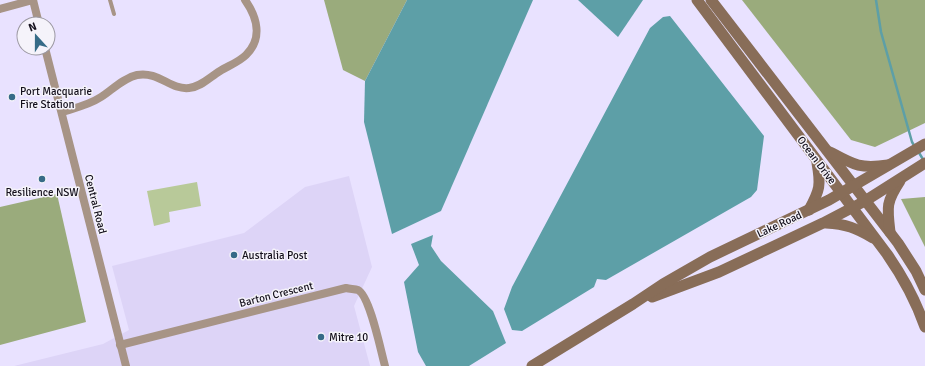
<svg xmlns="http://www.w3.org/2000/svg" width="925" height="366" font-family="Signika,sans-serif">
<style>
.built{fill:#ddd4f7}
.green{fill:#b8c999}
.forest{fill:#9aab7c}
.water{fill:#5d9fa7}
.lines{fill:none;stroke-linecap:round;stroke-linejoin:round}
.stream{stroke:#5d9fa7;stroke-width:2.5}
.lane{stroke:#a79486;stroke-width:4}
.street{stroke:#a79486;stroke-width:8}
.secondary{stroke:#886d58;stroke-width:11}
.poi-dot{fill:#366b87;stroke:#f5f3fa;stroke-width:1.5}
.labels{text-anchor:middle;stroke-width:3;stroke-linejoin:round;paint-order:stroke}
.poi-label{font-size:11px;fill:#14101c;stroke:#f5f3fa;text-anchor:start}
.street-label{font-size:11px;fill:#14101c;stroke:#f5f3fa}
</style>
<rect width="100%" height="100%" fill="#e9e2ff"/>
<path class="built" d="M349,176L372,267L354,306L370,366H14L103,344L129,330L112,266L244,233L305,187Z"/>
<path class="green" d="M197,182L201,206L169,212L170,222L154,226L147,191Z"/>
<g class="forest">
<path d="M324,0H407L365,81L343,70Z"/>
<path d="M742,0H925V123L875,147L851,140Z"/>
<path d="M57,194L86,322L0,345V207Z"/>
<path d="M925,197V247L901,199Z"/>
</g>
<g class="water">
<path d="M407,0H533L441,211L392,234L364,122L365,81Z"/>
<path d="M578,0H643L618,37Z"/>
<path d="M670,16L764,136L757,190L751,197L606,280L597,279L594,287L522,331L512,330L504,309L512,287L650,28L663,17Z"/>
<path d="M433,235L431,246L441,261L493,311L506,343L469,366H426L418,352L404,282L419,265L411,244Z"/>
</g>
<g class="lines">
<g class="stream">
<path d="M876,0L881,32L912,142L915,147"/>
<path d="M918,151L924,161"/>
</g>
<path class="lane" d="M110,0L114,14"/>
<g class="street">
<path d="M33,0L39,24"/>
<path d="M0,9L33,0"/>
<path d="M45,48L126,366"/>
<path d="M62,112C75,108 89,105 101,97C112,90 123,78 137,75C159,71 170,90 189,88C201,87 210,77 220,71C228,66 239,62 246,55C263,38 257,17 245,0"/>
<path d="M120,345L346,288C350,289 355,289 358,290C370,296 381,352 385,366"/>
</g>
<g class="secondary">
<path d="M697,0L887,254C903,277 916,301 925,327"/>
<path d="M711,0L898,243L916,271L925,290"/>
<path d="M830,152C854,165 860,169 888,165"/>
<path d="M809,210C820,190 821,185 817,163"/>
<path d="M826,223C846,224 856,228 873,238"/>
<path d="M890,232C887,207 886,202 900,181"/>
<path d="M652,297L719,272L823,223L865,201L925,163"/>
<path d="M532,366L633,304L663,284L710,257L829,200L925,144"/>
</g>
</g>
<g class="poi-dot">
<circle cx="12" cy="97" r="4"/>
<circle cx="42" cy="179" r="4"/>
<circle cx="234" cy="255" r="4"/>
<circle cx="321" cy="337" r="4"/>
</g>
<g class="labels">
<g class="poi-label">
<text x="20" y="95">Port Macquarie<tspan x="20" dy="13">Fire Station</tspan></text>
<text x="42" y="196" text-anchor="middle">Resilience NSW</text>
<text x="242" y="259">Australia Post</text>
<text x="329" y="341">Mitre 10</text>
</g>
<g class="street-label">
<text transform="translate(817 160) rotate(53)" y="4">Ocean Drive</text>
<text transform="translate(96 204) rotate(76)" y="4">Central Road</text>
<text transform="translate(779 224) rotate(-25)" y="4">Lake Road</text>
<text transform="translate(276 294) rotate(-14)" y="4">Barton Crescent</text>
</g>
</g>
<g transform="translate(36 36) rotate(339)"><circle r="19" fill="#f5f3fa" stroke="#9b98a1"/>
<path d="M0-3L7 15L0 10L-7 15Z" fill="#366b87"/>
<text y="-6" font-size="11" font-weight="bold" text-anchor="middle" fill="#14101c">N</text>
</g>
</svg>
